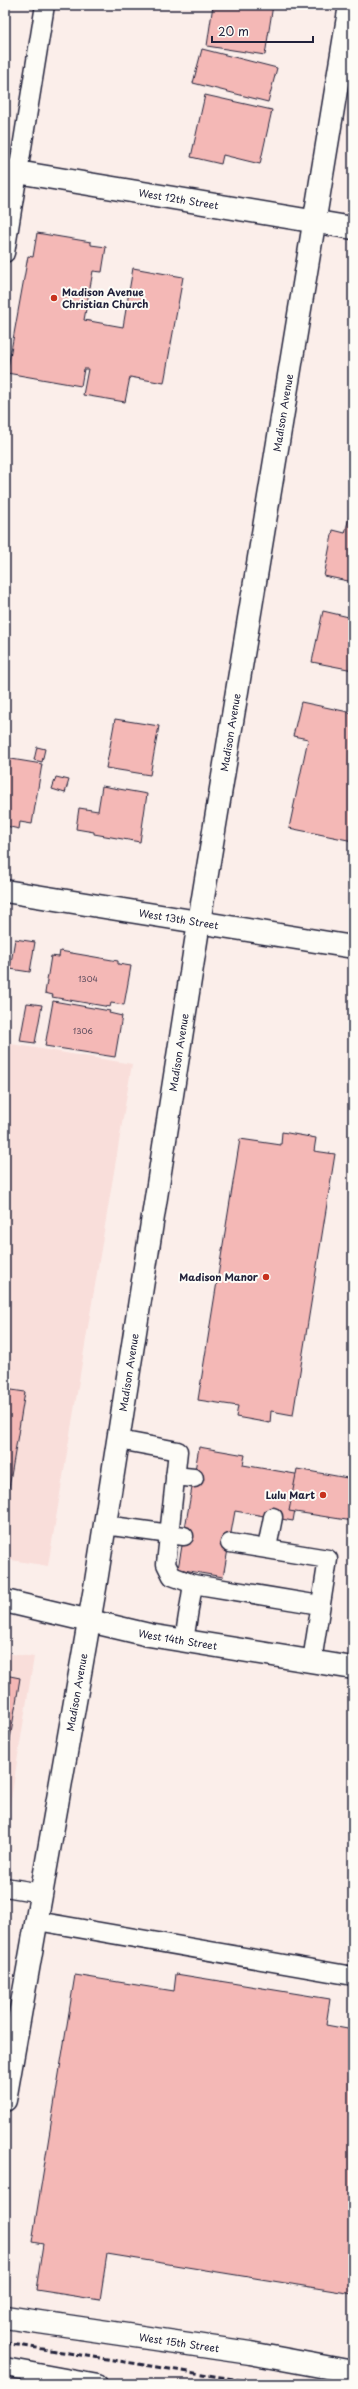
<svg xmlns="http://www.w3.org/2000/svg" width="358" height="2389" font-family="'Playpen Sans',sans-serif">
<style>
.built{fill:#f9deda}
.building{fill:#f4b8b6;stroke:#22223b}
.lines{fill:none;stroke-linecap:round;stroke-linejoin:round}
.lane-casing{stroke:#22223b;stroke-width:21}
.street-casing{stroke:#22223b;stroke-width:25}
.secondary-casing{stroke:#22223b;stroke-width:25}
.lane{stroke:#fdfcf7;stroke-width:18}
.street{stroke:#fdfcf7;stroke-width:22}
.secondary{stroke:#fdfcf7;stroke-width:22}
.rail{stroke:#22223b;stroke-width:3;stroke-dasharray:6 3;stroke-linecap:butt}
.poi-dot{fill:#c8321e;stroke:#fdfcf7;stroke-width:1.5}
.labels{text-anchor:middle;stroke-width:4;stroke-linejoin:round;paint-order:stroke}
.number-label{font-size:8px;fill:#56485a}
.street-label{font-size:10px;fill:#22223b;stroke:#fdfcf7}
.poi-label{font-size:10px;font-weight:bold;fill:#22223b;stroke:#fdfcf7;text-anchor:end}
</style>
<rect width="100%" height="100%" fill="#fbeeea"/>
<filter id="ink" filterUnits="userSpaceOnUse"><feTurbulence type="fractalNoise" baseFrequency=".025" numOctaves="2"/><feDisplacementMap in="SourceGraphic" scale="8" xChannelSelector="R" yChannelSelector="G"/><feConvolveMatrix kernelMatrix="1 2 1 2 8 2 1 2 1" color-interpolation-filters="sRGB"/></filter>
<g filter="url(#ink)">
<g class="built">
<path d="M5,1043L132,1064L48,1566L5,1559Z"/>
<path d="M5,1653L34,1657L5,1836Z"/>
</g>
<g class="building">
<path d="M213,5L242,7V5H273L265,55L207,46Z"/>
<path d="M202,49L277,68L268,102L193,83Z"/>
<path d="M205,95L272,110L260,164L223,155L221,164L191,157Z"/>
<path d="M37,233L91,242V245L106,247L102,272L93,271L84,320L123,327L133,268L183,277L164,383L130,377L125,402L83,395L88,369H84L81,386L7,373L28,256L33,257Z"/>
<path d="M350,514L353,515V582L324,576L333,530L345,533Z"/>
<path d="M323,611L353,618V670L312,662Z"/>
<path d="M301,702L353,713V841L289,828L308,739L293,736Z"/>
<path d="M115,719L159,726L150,775L106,768Z"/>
<path d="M37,747L45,749L42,762L34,760Z"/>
<path d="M5,758L42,764L32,824L20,822L19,829L6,826Z"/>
<path d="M56,777L69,780L65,793L52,789Z"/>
<path d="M102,786L147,794L140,842L94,834V832L76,829L79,808L98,811Z"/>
<path d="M15,939L35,942L30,972L10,969Z"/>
<path d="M60,951L118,961V964L131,966L124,1005L111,1003L110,1007L52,997L53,995L45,993L51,956L59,957Z"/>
<path d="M53,1001L110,1011L109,1013L122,1016L115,1057L45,1046Z"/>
<path d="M27,1003L42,1005L35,1043L20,1041Z"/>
<path d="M282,1132L316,1138L314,1151L335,1154L293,1415L271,1411L270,1423L236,1417L238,1406L198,1400L240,1139L281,1145Z"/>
<path d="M5,1389L25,1392L9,1488H5Z"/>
<path d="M199,1447L245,1455L243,1465L301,1475L293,1521L235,1511L223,1577L178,1569Z"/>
<path d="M297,1469L353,1479V1521L289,1511Z"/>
<path d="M5,1675L20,1678L5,1770Z"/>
<path d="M176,1974L330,1999L326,2025L353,2030V2294L107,2254L100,2300L36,2290L43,2244L32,2242L75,1975L174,1991Z"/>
</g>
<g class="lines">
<g class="lane-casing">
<g id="lane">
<path d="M5,253L45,5"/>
<path d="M119,1440L178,1451L166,1564L172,1576L193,1584"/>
<path d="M175,1476L194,1478"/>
<path d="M105,1525L184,1536"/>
<path d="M230,1543L328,1559L312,1661"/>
<path d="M267,1548L273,1517"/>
<path d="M184,1641L193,1584L320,1605"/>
<path d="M5,1887L41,1893"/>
<path d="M37,1921L353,1976"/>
<path d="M5,2367L98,2384"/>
</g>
</g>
<g class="street-casing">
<g id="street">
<path id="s1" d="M5,170L353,228"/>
<path id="s2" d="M5,891L353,947"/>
<path id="s3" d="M5,2317L250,2353L353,2372"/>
</g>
</g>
<g class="secondary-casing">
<g id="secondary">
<path id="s4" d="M5,1601L149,1635L353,1668"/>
<path id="s5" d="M5,2100L95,1588L199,922L350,5"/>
</g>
</g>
<use href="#lane" class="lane"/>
<use href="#street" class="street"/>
<use href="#secondary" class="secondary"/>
<path class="rail" d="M5,2343L265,2384"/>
</g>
</g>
<g class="poi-dot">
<circle cx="54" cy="298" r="4"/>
<circle cx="266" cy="1277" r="4"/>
<circle cx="323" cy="1495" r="4"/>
</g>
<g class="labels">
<g class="number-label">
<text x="88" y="982">1304</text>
<text x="83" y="1034">1306</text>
</g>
<g class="street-label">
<text dy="4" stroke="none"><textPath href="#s1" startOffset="176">West 12th Street</textPath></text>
<text dy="4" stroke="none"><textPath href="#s5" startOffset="1710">Madison Avenue</textPath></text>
<text dy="4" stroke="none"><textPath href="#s5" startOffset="1386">Madison Avenue</textPath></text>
<text dy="4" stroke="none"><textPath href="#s2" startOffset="176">West 13th Street</textPath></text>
<text dy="4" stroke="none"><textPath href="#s5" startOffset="1062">Madison Avenue</textPath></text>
<text dy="4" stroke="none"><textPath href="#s5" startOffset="738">Madison Avenue</textPath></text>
<text dy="4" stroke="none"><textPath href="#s4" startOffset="177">West 14th Street</textPath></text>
<text dy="4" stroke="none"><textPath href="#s5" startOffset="414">Madison Avenue</textPath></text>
<text dy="4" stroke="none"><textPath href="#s3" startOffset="176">West 15th Street</textPath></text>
</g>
<g class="poi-label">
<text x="62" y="296" text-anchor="start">Madison Avenue<tspan x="62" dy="12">Christian Church</tspan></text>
<text x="258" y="1281">Madison Manor</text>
<text x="315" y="1499">Lulu Mart</text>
</g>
</g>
<rect width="358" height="2389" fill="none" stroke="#fdfcf7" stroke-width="20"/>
<rect x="10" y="10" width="338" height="2369" fill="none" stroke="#22223b" stroke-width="1.5" filter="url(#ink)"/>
<path d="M212 36v6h101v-6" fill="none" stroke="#22223b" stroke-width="2"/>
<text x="218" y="36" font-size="12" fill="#22223b" stroke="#fdfcf7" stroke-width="3" paint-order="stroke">20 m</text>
</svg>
